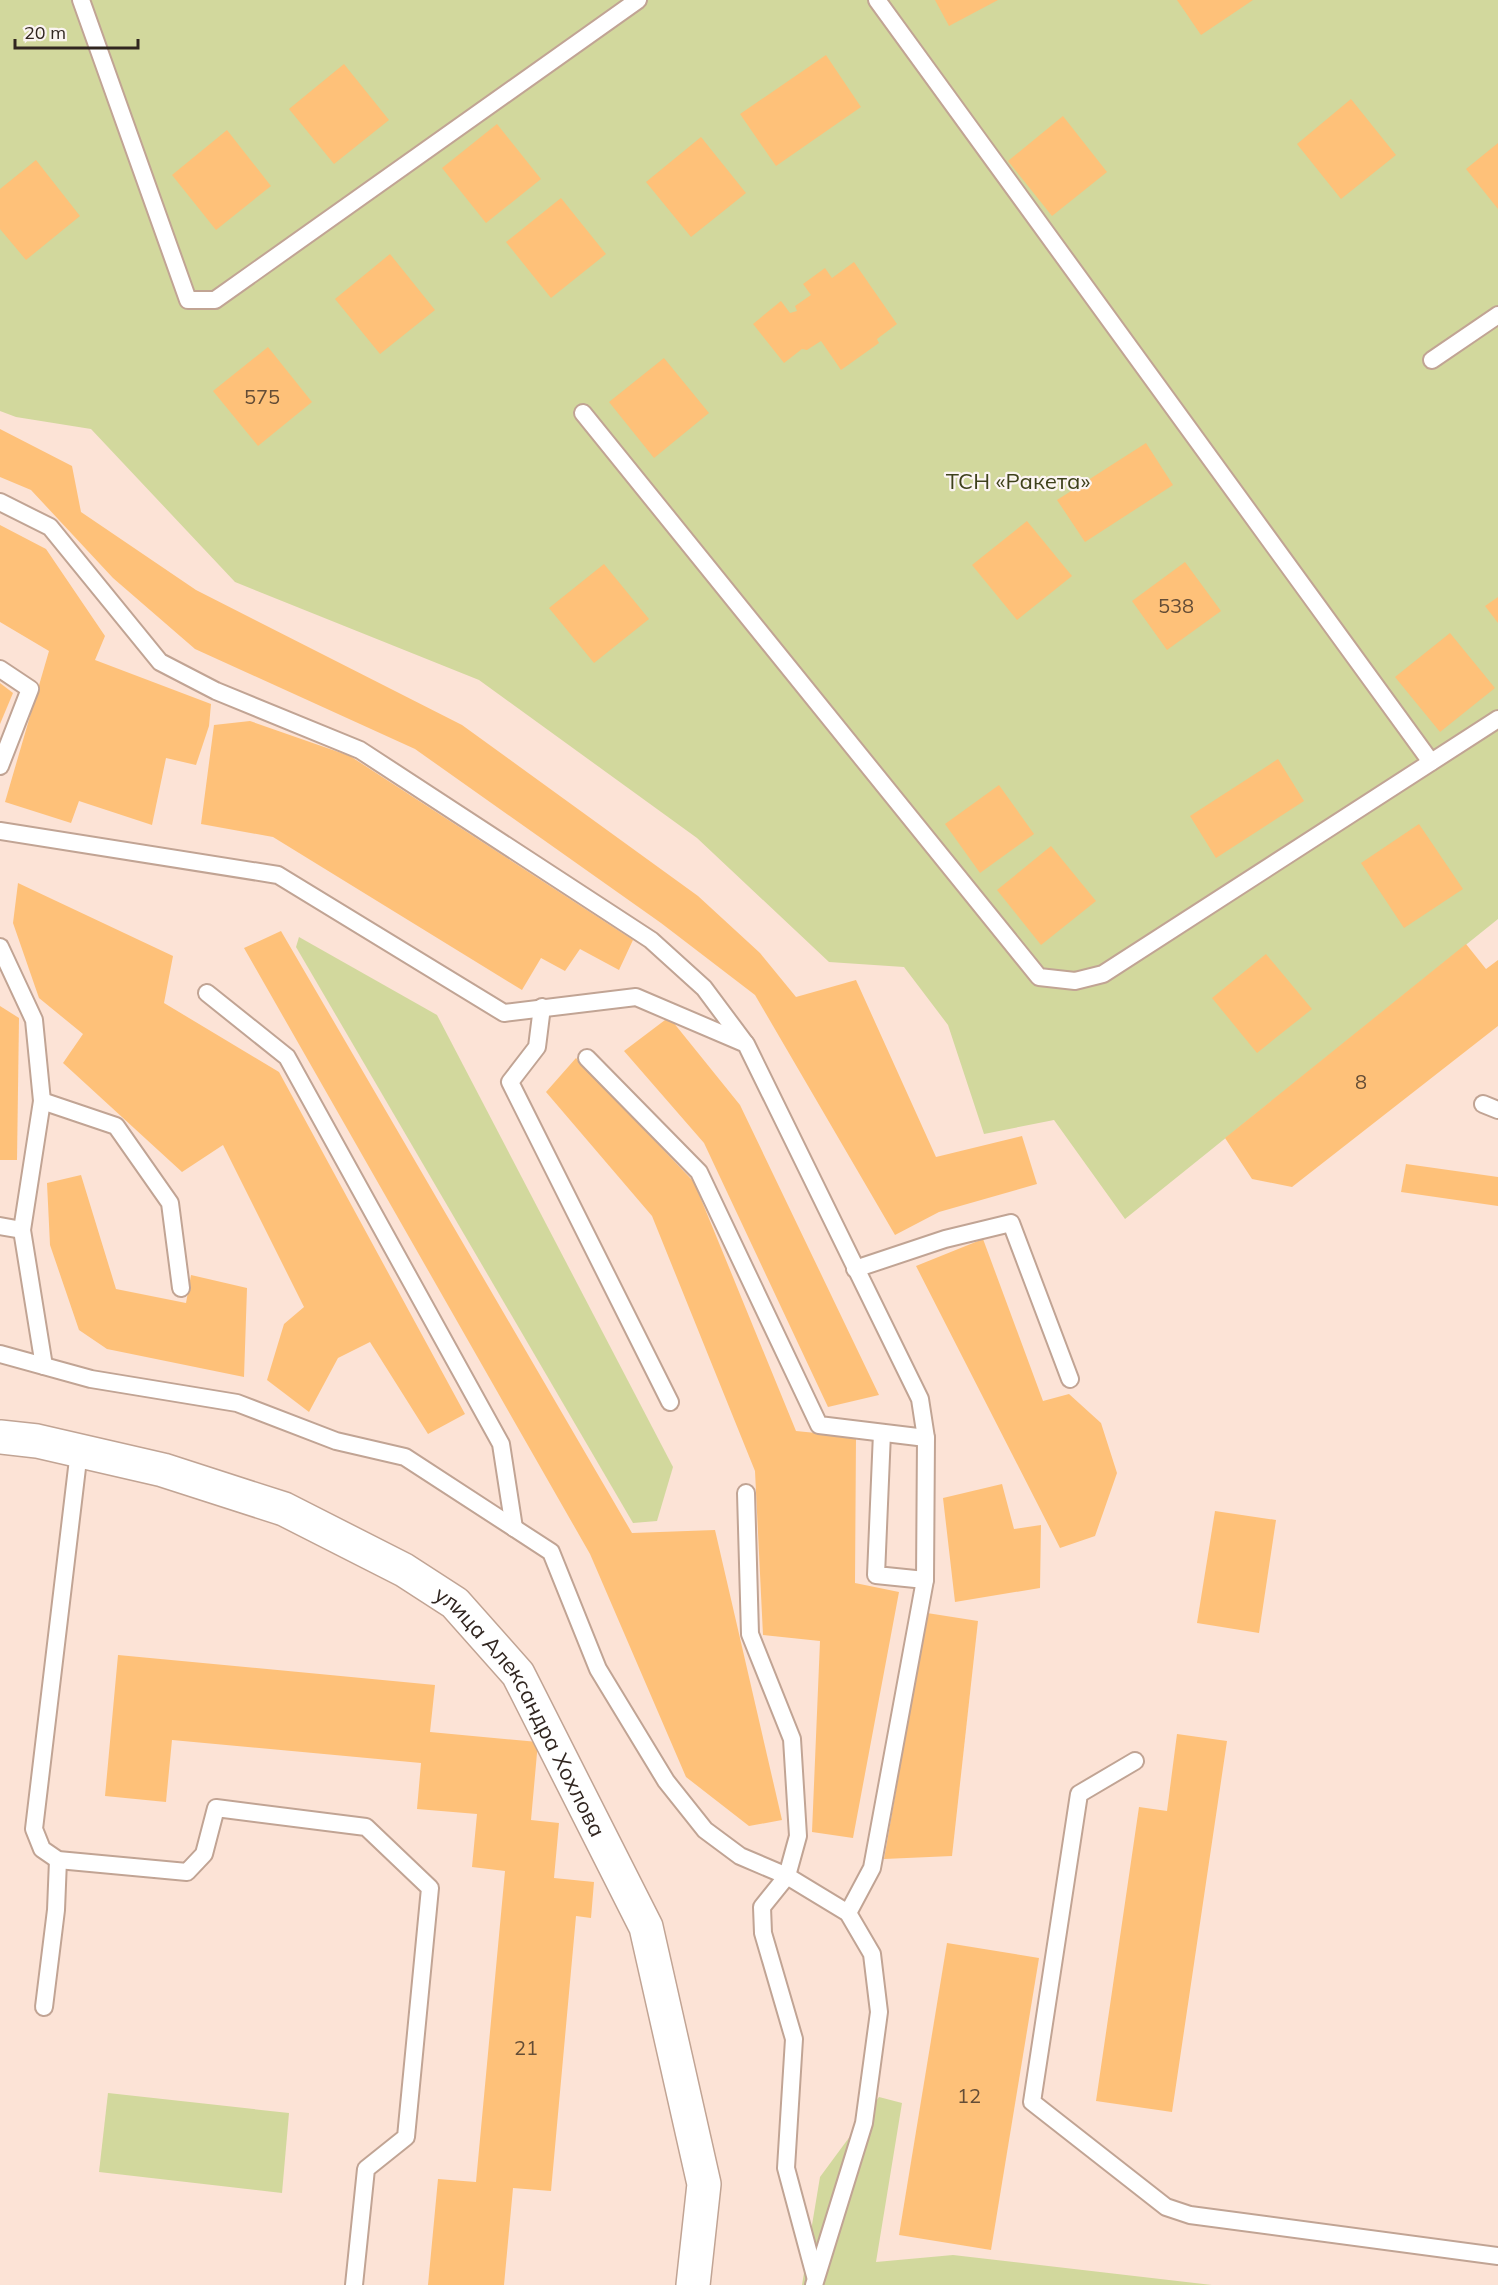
<svg xmlns="http://www.w3.org/2000/svg" width="1498" height="2285" font-family="Mulish,sans-serif">
<style>
.green{fill:#d2d89d}
.building{fill:#fec179}
.lines{fill:none;stroke-linecap:round;stroke-linejoin:round}
.lane-casing{stroke:#c1a494;stroke-width:20}
.street-casing{stroke:#c1a494;stroke-width:36}
.lane{stroke:#fff;stroke-width:16}
.street{stroke:#fff;stroke-width:33}
.labels{text-anchor:middle;stroke-width:4.5;stroke-linejoin:round;paint-order:stroke}
.number-label{font-size:20px;fill:#644d36}
.park-label{font-size:22px;fill:#3e411b;stroke:#fbf4f1}
.street-label{font-size:22px;fill:#312620;stroke:#fbf4f1}
</style>
<rect width="100%" height="100%" fill="#fce3d6"/>
<g class="green">
<path d="M0,0H1498V919L1125,1219L1054,1120L984,1134L948,1025L904,967L829,962L697,838L479,680L235,582L91,429L16,417L0,411Z"/>
<path d="M299,937L437,1015L673,1467L657,1521L633,1523L296,947Z"/>
<path d="M108,2093L289,2113L282,2193L99,2172Z"/>
<path d="M879,2097L902,2103L876,2262L953,2255L1212,2285H802L820,2177Z"/>
</g>
<g class="building">
<path d="M935,0H998L949,26Z"/>
<path d="M1177,0H1253L1201,35Z"/>
<path d="M826,55L861,107L776,166L740,114Z"/>
<path d="M344,64L389,120L334,164L289,109Z"/>
<path d="M1351,99L1396,155L1341,199L1297,144Z"/>
<path d="M1063,116L1107,172L1052,216L1008,161Z"/>
<path d="M497,124L541,179L486,223L442,168Z"/>
<path d="M227,130L271,186L216,230L172,175Z"/>
<path d="M701,137L746,193L691,237L646,182Z"/>
<path d="M1498,143V209L1466,169Z"/>
<path d="M36,160L80,216L26,260L0,229V189Z"/>
<path d="M561,198L606,254L551,298L506,242Z"/>
<path d="M390,254L435,310L380,354L335,299Z"/>
<path d="M854,262L897,324L877,339L879,343L841,370L821,341L807,350L802,349L784,363L753,324L781,301L790,313L797,311L795,306L811,295L803,284L825,268L832,278Z"/>
<path d="M268,347L312,402L258,446L213,391Z"/>
<path d="M664,358L709,413L654,458L609,402Z"/>
<path d="M0,429L72,466L81,512L196,590L462,725L698,896L760,953L796,997L856,980L936,1157L1022,1136L1037,1184L939,1212L895,1235L755,995L661,923L415,749L195,649L113,578L31,490L0,477Z"/>
<path d="M1146,443L1173,485L1085,542L1057,500Z"/>
<path d="M1027,521L1072,576L1017,620L972,565Z"/>
<path d="M0,525L46,549L105,636L95,660L211,704L209,726L196,765L166,758L152,825L79,801L71,823L5,802L49,651L0,622Z"/>
<path d="M1185,562L1221,611L1167,650L1132,601Z"/>
<path d="M604,564L649,619L594,663L549,608Z"/>
<path d="M1498,597V623L1485,606Z"/>
<path d="M1450,633L1495,688L1440,732L1395,677Z"/>
<path d="M0,683L13,693L0,724Z"/>
<path d="M250,721L350,756L633,940L619,970L580,949L565,971L541,958L522,990L273,837L201,824L214,725Z"/>
<path d="M1278,759L1304,801L1216,858L1190,816Z"/>
<path d="M999,785L1034,834L980,873L945,824Z"/>
<path d="M1419,824L1463,889L1404,928L1361,863Z"/>
<path d="M1051,846L1096,901L1041,945L997,890Z"/>
<path d="M18,883L173,956L164,1003L279,1072L465,1414L428,1434L370,1342L338,1358L309,1412L267,1380L284,1324L304,1307L223,1145L182,1172L63,1063L83,1034L39,998L13,923Z"/>
<path d="M281,931L632,1533L715,1530L782,1820L749,1826L686,1777L590,1554L244,948Z"/>
<path d="M1466,944L1486,969L1498,960V1026L1292,1187L1252,1179L1225,1138Z"/>
<path d="M1266,954L1312,1009L1257,1053L1212,998Z"/>
<path d="M0,1006L19,1018L17,1160H0Z"/>
<path d="M669,1017L740,1105L879,1395L828,1407L704,1143L624,1051Z"/>
<path d="M576,1058L694,1182L796,1431L856,1437L855,1583L899,1592L853,1838L812,1832L820,1641L763,1635L755,1471L652,1216L546,1092Z"/>
<path d="M1406,1164L1498,1177V1206L1401,1192Z"/>
<path d="M81,1175L116,1289L186,1303L191,1275L247,1288L244,1377L107,1349L79,1330L50,1245L47,1183Z"/>
<path d="M983,1239L1043,1401L1069,1394L1101,1423L1117,1473L1095,1536L1060,1548L916,1266Z"/>
<path d="M1002,1484L1014,1529L1041,1525L1040,1588L955,1602L943,1498Z"/>
<path d="M1215,1511L1276,1520L1259,1633L1197,1623Z"/>
<path d="M927,1613L978,1621L952,1856L884,1859Z"/>
<path d="M118,1655L435,1685L430,1732L538,1742L531,1820L559,1823L554,1878L594,1882L591,1918L576,1916L551,2191L513,2188L504,2285H428L438,2179L476,2182L505,1871L472,1867L477,1814L417,1809L421,1763L172,1740L166,1802L105,1796Z"/>
<path d="M1177,1734L1227,1741L1172,2112L1096,2101L1139,1807L1167,1811Z"/>
<path d="M947,1943L1039,1958L991,2250L899,2235Z"/>
</g>
<g class="lines">
<g class="lane-casing">
<g id="lane">
<path d="M81,0L188,300H215L638,0"/>
<path d="M877,0L1431,762"/>
<path d="M1432,360L1498,315"/>
<path d="M583,413L1039,977L1075,981L1103,974L1498,719"/>
<path d="M0,502L50,527L160,662L216,691L360,750L651,940L704,988L745,1043"/>
<path d="M0,669L30,689L0,766"/>
<path d="M0,831L278,875L504,1013L636,997L746,1044L920,1399L926,1438L925,1580L872,1868L848,1913"/>
<path d="M0,947L34,1020L42,1101L22,1230L44,1366"/>
<path d="M207,993L287,1057L501,1444L514,1528"/>
<path d="M542,1007L537,1047L510,1082L670,1402"/>
<path d="M587,1058L699,1172L819,1425L926,1438"/>
<path d="M42,1101L116,1126L170,1203L181,1288"/>
<path d="M1483,1104L1498,1110"/>
<path d="M0,1226L22,1230"/>
<path d="M855,1269L945,1239L1011,1223L1070,1379"/>
<path d="M0,1354L91,1379L237,1403L336,1441L405,1457L551,1552L598,1669L666,1781L705,1830L740,1856L787,1876L848,1913L872,1954L879,2012L864,2123L814,2285"/>
<path d="M882,1433L876,1575L925,1580"/>
<path d="M79,1451L34,1829L42,1849L58,1860L187,1872L204,1854L216,1808L366,1827L430,1888L406,2137L366,2169L354,2285"/>
<path d="M746,1493L750,1634L792,1739L798,1836L787,1876L762,1907L763,1933L794,2039L786,2168L815,2276"/>
<path d="M1135,1761L1079,1794L1032,2102L1166,2207L1190,2215L1498,2256"/>
<path d="M44,2007L56,1910L58,1860"/>
</g>
</g>
<g class="street-casing">
<g id="street">
<path id="s1" d="M0,1437L37,1441L163,1470L284,1509L404,1570L455,1603L518,1674L646,1927L704,2184L693,2285"/>
</g>
</g>
<use href="#lane" class="lane"/>
<use href="#street" class="street"/>
</g>
<g class="labels">
<g class="number-label">
<text x="262" y="404">575</text>
<text x="1176" y="613">538</text>
<text x="1361" y="1089">8</text>
<text x="526" y="2055">21</text>
<text x="969" y="2103">12</text>
</g>
<g class="park-label">
<text x="1018" y="489">ТСН «Ракета»</text>
</g>
<g class="street-label">
<text dy="8" stroke="none"><textPath href="#s1" startOffset="616">улица Александра Хохлова</textPath></text>
</g>
</g>
<path d="M15 39v9h123v-9" fill="none" stroke="#312620" stroke-width="3"/>
<text x="24" y="39" font-size="18" fill="#312620" stroke="#fbf4f1" stroke-width="4.5" paint-order="stroke">20 m</text>
</svg>
